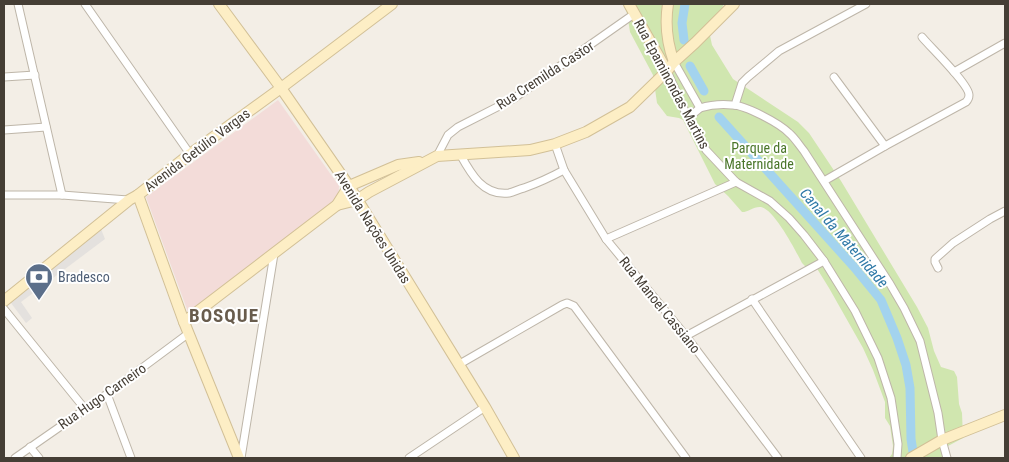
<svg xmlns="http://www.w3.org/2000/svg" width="1009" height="462" font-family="'Roboto Condensed',sans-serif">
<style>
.medical{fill:#f3dcd9}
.green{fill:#d0e6af}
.parking{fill:#e4e1de}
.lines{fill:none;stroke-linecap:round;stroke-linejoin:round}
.canal{stroke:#a3d3ee;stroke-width:9}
.street-casing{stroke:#beb6a9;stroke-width:9}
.secondary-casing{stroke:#d2c097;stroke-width:12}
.street{stroke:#fff;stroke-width:7}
.secondary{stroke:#fdeec5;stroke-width:10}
.labels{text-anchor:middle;stroke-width:4;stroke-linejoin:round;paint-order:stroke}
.street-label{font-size:14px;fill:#453e35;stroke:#fff}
.park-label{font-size:14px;fill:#4a762a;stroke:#fff}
.service-label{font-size:14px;fill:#4e5e75;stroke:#fff;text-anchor:start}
.water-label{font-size:15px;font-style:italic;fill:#2f79a7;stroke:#fff}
.district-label{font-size:19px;font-weight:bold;letter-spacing:1px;fill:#685c4d;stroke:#fff}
</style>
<rect width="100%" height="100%" fill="#f3eee6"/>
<path class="medical" d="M278,100L339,186L338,198L188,312L146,197Z"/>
<path class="green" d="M623,4H724L722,8L709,22L708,26L712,45L733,79L798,122L809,133L841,181L917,307L928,328L934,351L941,367L954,371L957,377L959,404L962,413L963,438L948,446L947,449L950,458H889L892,454L893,446L890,426L885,418V402L873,370L863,348L829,288L816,267L805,266L802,263C796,251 774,209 761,207C754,206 749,212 742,212L728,196L715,184L683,120L679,118L667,116L657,103L653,75L630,32L627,13Z"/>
<path class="parking" d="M101,229L105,239L21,302L32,318L26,323L11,303L12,297Z"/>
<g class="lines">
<g class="canal">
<path d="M684,40L682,23L685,4"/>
<path d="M690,66L704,91"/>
<path d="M719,117L854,267L881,300L897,338L906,365L910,388L911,439L914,458"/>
</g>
<g class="street-casing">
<g id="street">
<path d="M18,4L62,195"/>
<path d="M85,4L190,154"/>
<path d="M674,62L700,108C710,105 722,104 732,105C745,105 779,123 789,133C795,138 799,145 804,151L890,284L904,308L920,341L938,413L942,440L947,458"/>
<path d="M667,71L688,118L706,150L736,182L770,201L789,218L804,235L824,261L855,311L878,358L891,398L898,444L897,458"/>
<path d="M954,72L1005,43"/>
<path d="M4,77L35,75"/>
<path d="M834,77L885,146"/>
<path d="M735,105L742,83L748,77L779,51L866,4"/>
<path d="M688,118L700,108"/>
<path d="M4,130L46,127"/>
<path d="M555,144L564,170L606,239L686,336L778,458"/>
<path d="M460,154C471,174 483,196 509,193C514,192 519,189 524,188C538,183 551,177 564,170"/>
<path d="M437,156L448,135L458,127L513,99L634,14"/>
<path d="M824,181L885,146L966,102C968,100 969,98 969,95C969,84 930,47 922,37"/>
<path d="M4,195H62L128,200"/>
<path d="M606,239L736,182"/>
<path d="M938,268L935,262V259L953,243L990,219L1005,211"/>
<path d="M752,299L861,458"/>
<path d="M4,309L85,409"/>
<path d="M686,336L824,261"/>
<path d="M458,365L562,305L567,303L574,306L686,458"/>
<path d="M107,394L131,458"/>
<path d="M30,447L39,458"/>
<path d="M15,458L107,394L189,333"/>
<path d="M241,458L274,254"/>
<path d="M409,458L485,407"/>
</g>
</g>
<g class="secondary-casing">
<g id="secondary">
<path d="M219,4L281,88L349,186L485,407L514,458"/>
<path d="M629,4L667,71"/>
<path d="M668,4C665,23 667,43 674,62"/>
<path d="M138,195L184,322L239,458"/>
<path d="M337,205L357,200L369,192L437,156L530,150L555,144L586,132L630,107L667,71L674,62L695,43L734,4"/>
<path d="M4,301L129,200L138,195L190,154L281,88L392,4"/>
<path d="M184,322L337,205L349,186L398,165L419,162"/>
<path d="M911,458L942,440L1005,415"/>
</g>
</g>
<use href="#street" class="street"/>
<use href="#secondary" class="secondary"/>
</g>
<defs>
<g id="bank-pin" transform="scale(1.4375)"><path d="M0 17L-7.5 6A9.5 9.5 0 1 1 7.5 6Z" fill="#5c6f8a" stroke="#fff"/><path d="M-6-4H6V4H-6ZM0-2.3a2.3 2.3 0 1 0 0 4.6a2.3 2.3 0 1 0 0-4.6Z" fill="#fff"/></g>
</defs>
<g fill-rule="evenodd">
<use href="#bank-pin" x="39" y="277"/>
</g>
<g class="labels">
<g class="street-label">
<text transform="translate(545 75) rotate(-33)" y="5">Rua Cremilda Castor</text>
<text transform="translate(672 84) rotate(62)" y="5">Rua Epaminondas Martins</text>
<text transform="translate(197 150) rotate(-37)" y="5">Avenida Getúlio Vargas</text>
<text transform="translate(373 227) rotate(58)" y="5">Avenida Nações Unidas</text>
<text transform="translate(660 305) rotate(51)" y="5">Rua Manoel Cassiano</text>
<text transform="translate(102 396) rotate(-35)" y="5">Rua Hugo Carneiro</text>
</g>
<g class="park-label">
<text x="759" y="153">Parque da<tspan x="759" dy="16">Maternidade</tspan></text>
</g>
<g class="service-label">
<text x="58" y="282">Bradesco</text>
</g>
<g class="water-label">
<text transform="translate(844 238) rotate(49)" y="5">Canal da Maternidade</text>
</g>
<g class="district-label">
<text x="224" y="322">BOSQUE</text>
</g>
</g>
<rect width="1009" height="462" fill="none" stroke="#453e35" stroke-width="10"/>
</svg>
